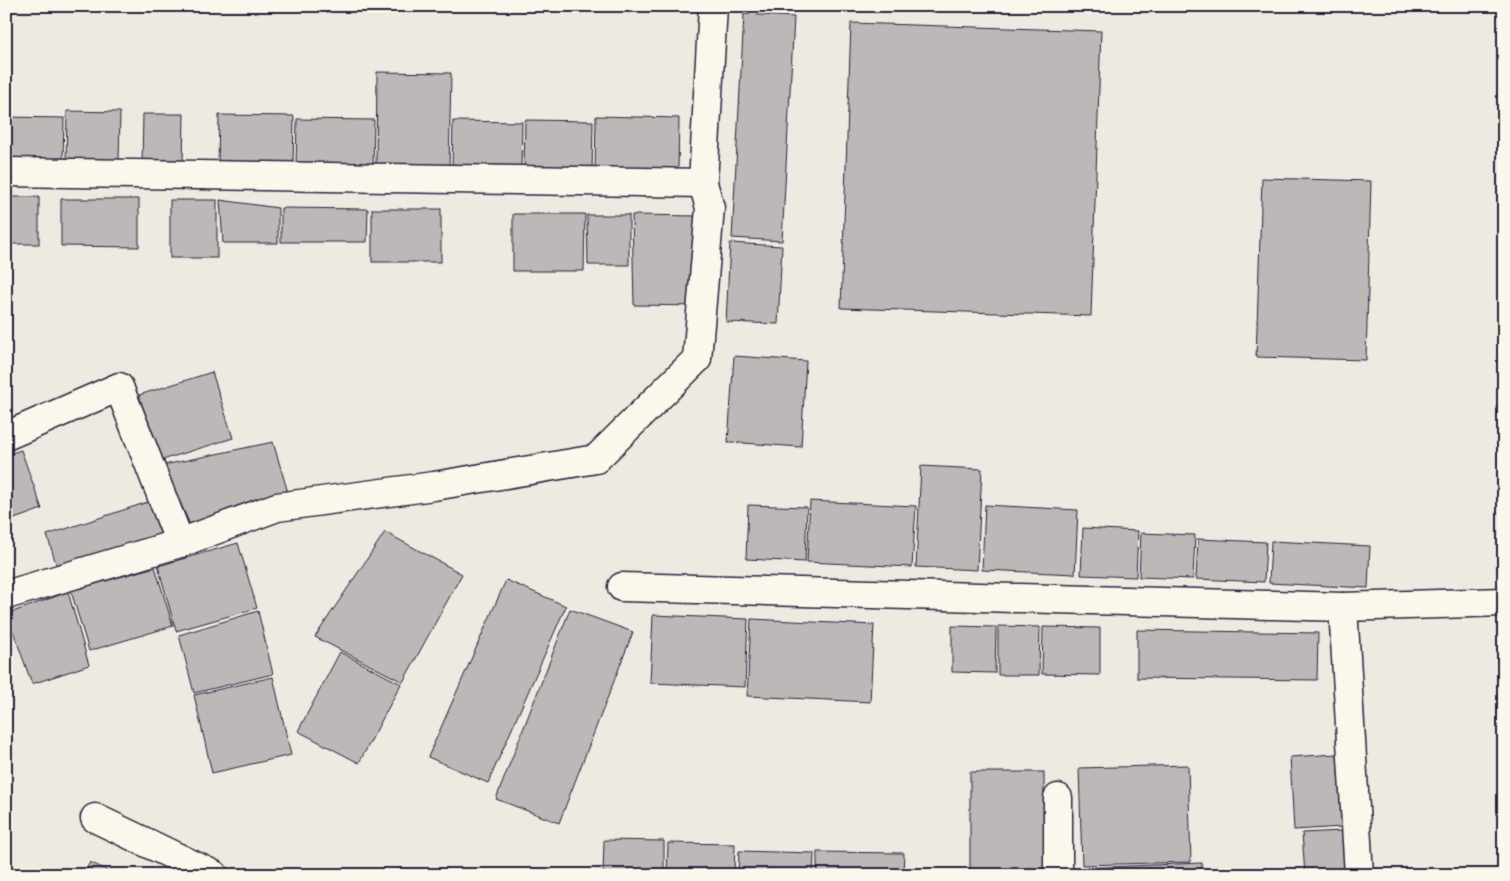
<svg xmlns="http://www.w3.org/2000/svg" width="1510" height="881" font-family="Mali,sans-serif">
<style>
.building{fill:#bcb8b8;stroke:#22223b}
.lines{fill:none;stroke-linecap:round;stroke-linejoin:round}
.minor-casing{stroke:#22223b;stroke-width:31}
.minor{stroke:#fbf7ec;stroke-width:28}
</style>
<rect width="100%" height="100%" fill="#eeeae2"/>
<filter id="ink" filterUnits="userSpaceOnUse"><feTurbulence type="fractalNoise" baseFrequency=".02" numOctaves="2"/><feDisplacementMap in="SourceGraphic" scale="10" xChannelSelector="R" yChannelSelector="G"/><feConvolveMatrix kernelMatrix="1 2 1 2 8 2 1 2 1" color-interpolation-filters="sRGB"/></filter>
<g filter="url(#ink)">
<g class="building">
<path d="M744,14L794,17L782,241L732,238Z"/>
<path d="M851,23L1101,31L1091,316L841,308Z"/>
<path d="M377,72L451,73L449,170L376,169Z"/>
<path d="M67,111L120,112L119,163H66Z"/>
<path d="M143,114H184L183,165L142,164Z"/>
<path d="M219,115L294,116L293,167L218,166Z"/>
<path d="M596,116L679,118L678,173L595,172Z"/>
<path d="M6,117L64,118L63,162L6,161Z"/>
<path d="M297,119L374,120L373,168L296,167Z"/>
<path d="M525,120L593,121L592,172L524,171Z"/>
<path d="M453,121L522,122L521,170H452Z"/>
<path d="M1262,178L1371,181L1366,360L1256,357Z"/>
<rect x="6" y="197" width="33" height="47"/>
<path d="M61,199H139V247L61,246Z"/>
<rect x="170" y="200" width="47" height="58"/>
<path d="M220,200L278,208V243H223Z"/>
<path d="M281,208L368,209L367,242H281Z"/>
<rect x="372" y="209" width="69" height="53"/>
<path d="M513,214H585L584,271H513Z"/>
<path d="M587,215H629V265H588Z"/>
<path d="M632,215L699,216L698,306L634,305Z"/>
<path d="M730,243L782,246L778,324L726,322Z"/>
<path d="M734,356L806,361L801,447L728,442Z"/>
<path d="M212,372L233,438L159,461L139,395Z"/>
<path d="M273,442L289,496L190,525L164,465Z"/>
<path d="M21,450L42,509L6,522V455Z"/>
<path d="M921,466L982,469L977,570L916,567Z"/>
<path d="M154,500L165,536L58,570L47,535Z"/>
<path d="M810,501L916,506L912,567L807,562Z"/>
<path d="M748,505L807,507L805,562L746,559Z"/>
<path d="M985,505L1078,510L1075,574L982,570Z"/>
<path d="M1083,528L1138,531L1136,577L1081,575Z"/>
<path d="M385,532L462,574L403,682L315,637Z"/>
<path d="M1141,533L1195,535L1193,579L1139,577Z"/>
<path d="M1198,539L1266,542L1264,582L1196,579Z"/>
<path d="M1271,541L1370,546L1368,588L1269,583Z"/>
<path d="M238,543L257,608L176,631L158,566Z"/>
<path d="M155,567L173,626L89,651L71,591Z"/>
<path d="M506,580L566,606L488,783L428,757Z"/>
<path d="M68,592L89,665L32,684L7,614Z"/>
<path d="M570,609L633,632L559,823L496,799Z"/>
<path d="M258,611L273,674L194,693L179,635Z"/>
<path d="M653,615L748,619L745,687L650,683Z"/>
<path d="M751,619L874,625L870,702L747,696Z"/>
<path d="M952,626L996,627L995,673L952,672Z"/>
<path d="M998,626L1040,627L1039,675H998Z"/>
<path d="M1043,627L1100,628V675L1042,674Z"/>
<path d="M1137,630L1318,633L1317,680L1137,678Z"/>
<path d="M340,652L401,684L359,763L298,731Z"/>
<path d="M273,677L291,755L212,773L194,695Z"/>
<path d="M1337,754L1342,827L1294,830L1290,757Z"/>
<path d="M1188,765L1191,862L1082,865L1079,768Z"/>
<rect x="970" y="772" width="74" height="103"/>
<path d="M1343,831L1345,875H1305L1302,833Z"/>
<path d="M604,840L664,841V875H603Z"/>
<path d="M668,843L735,844L734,875H667Z"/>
<path d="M739,851L814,853L813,875H738Z"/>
<path d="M817,852L904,853L903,875H817Z"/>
<path d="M90,862L116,875H84Z"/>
<path d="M1202,863V875H1082V868Z"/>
</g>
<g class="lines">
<g class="minor-casing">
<g id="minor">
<path d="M6,172L703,183"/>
<path d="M6,436L119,387L180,543"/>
<path d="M622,587L1343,607L1504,602"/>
<path d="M6,595L180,543L277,507L434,486L596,459L697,359L710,208L703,183L713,6"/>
<path d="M1343,607L1359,875"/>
<path d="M95,818L214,875"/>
<path d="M1058,875V798"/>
</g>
</g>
<use href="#minor" class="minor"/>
</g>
</g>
<rect width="1510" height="881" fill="none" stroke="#fbf7ec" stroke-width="25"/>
<rect x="12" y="12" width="1485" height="856" fill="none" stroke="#22223b" stroke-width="2" filter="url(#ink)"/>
</svg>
